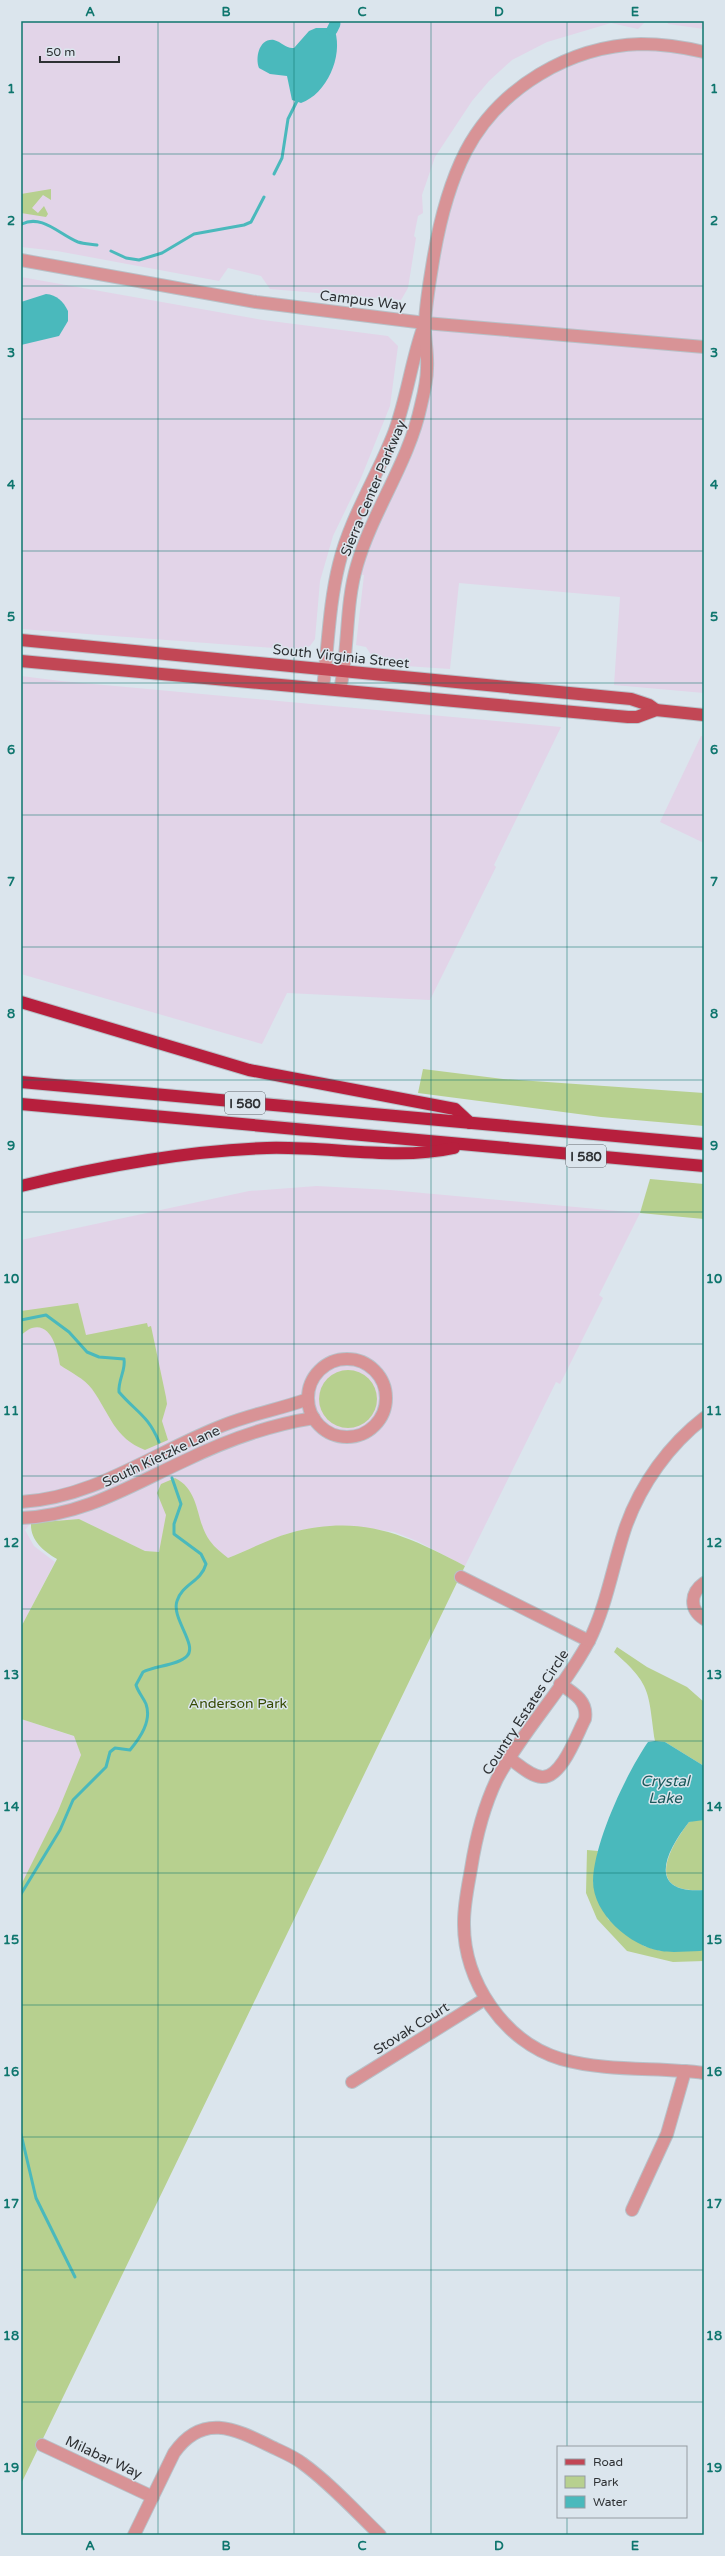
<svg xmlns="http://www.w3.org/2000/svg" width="725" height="2556" font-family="'Varela Round',sans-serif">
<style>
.commercial{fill:#e2d4e8}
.green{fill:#b7d08f}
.water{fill:#4ab9bc}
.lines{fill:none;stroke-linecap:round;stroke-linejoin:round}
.stream{stroke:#4ab9bc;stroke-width:3}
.canal{stroke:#4ab9bc;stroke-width:11}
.minor-casing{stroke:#b8c1c8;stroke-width:14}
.major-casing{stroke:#b8c1c8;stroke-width:14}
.highway-casing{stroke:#b8c1c8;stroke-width:14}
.minor{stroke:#d89396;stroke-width:12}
.major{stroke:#c24755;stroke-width:12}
.highway{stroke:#b71f3d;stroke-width:12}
.grid{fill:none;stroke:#0f766e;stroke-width:1;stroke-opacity:0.55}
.labels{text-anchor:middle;stroke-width:3;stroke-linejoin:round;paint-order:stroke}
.shield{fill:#dbe5ed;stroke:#62676c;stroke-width:1}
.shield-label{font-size:13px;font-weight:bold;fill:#2e3134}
.street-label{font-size:14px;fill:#2e3134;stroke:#dbe5ed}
.park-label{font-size:14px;fill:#364a03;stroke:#dbe5ed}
.water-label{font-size:15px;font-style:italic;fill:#1a595b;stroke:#dbe5ed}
.neatline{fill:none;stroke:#0f766e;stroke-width:1.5}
.grid-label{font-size:13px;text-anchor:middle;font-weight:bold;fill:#0f766e}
</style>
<rect width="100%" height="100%" fill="#dbe5ed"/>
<g class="commercial">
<path d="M21,21H646L638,29L611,23L547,42L512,60L489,81L472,101L435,157L422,195L423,213L418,216L414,236L416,238L408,288L401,300L270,289L261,276L228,268L219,281L57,251L21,247Z"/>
<path d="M667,21H704V29L668,24Z"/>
<path d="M590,49L704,50V693L614,685L620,597L459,583L450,669L377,664L366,647L356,645L364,575L356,574L424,401L426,305L465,147L524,84Z"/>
<path d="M21,277L263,320L388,336L398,346L390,406L361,478L333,536L320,581L315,639L310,646L301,650L21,629Z"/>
<path d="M21,676L61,681L561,727L494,865L496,867L430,1000L287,993L262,1044L21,974Z"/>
<path d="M701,736L704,737V843L660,822Z"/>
<path d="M317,1186L390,1190L640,1213L599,1295L603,1298L560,1384L556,1382L465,1566L417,1541L394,1532L352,1526L319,1527L289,1533L228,1558L145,1551L79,1519L31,1523L25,1530L34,1546L55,1562L21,1627V1240L249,1191Z"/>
<path d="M21,1719L98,1744L21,1897Z"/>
</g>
<g class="green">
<path d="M51,189V200L43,195L32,208L38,213L44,206L48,214L46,217L21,213V194Z"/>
<path d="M423,1069L503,1079L704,1093V1126L601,1117L418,1093Z"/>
<path d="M650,1179L704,1184V1219L640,1213Z"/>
<path d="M78,1303L86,1335L147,1323L148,1327L151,1326L166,1397L167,1404L162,1421L168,1440L145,1450C114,1438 110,1414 92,1389C85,1379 70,1372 60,1365C58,1352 52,1322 32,1328C28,1329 24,1333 21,1335V1311Z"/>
<circle cx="348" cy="1399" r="29"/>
<path d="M175,1478C201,1491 195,1521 210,1541C215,1548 222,1553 228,1558C248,1550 269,1539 290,1533C361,1514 404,1534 465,1566L21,2484V1885L58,1811L81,1755L74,1736L21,1719V1627L57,1559C43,1551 30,1540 31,1523L79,1519L145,1551L159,1552L166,1515L157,1493L161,1484Z"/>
<path d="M617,1647L647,1667L687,1687L704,1702V1766L665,1742L655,1741C648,1692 652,1685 614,1652Z"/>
<path d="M699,1819L704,1820V1890C646,1894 666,1852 689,1822Z"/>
<path d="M587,1850L598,1851L593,1882L608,1919L644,1946L661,1951L704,1950V1961L673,1962L627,1951L597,1919L586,1893Z"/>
</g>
<g class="water">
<path d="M316,28H328L335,31C343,56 327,94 301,103L292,100L287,76L270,74L259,68C255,58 259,38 274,40C282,42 286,49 294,48L309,31Z"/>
<path d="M46,294C57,295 63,301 68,311V321L59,336L21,345V302Z"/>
<path d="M655,1741L665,1742L704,1766V1820L689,1822C665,1852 646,1894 704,1890V1950L700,1951C688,1951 673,1953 661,1951C630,1946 593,1914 593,1881C594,1842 626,1774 648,1742Z"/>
</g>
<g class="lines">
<g class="stream">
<path d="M274,174L282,158L288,119L297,101"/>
<path d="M22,224C42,214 60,235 78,242C84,244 91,244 97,245"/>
<path d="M111,251L126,258L139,260L162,253L194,234L244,225L251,222L264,197"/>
<path d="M21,1320L46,1315L69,1332L87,1352L99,1357L124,1359C126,1370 118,1380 119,1392C136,1412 148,1415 159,1442"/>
<path d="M21,1894L60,1830L73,1800L106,1767L110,1752L115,1748L130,1750C140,1738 152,1721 146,1704C143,1697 138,1692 136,1685L143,1672C154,1666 179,1665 187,1656C198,1645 171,1618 177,1601C182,1584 201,1582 206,1564L201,1554L174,1534V1524L181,1504L172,1478"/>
<path d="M21,2134L36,2198L75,2277"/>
</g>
<path class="canal" d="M332,30L335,24"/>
<g class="minor-casing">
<g id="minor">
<path d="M21,260L256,302L425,323L704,347"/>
<path d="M323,688C328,647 329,604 339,564C350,518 377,477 394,433C407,398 411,362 423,328"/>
<path d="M340,690C349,649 345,605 357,565C373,510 409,462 421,405C424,393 427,380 427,368C428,352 424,337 425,322C426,304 429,285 432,267C438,228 448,186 466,151C500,87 570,46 641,44C663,44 683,47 704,52"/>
<circle cx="347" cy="1398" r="39"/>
<path d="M704,1418C669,1445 641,1484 626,1526C613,1564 607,1605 589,1641C563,1690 523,1730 497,1779C483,1808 476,1837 471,1869C468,1886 464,1904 464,1922C463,1981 504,2042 561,2059C607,2072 657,2067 704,2073"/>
<path d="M21,1502C95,1498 156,1451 224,1425C251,1414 281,1409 308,1399"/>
<path d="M21,1518C82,1516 130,1486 184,1461C225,1441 268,1425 314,1418"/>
<path d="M461,1577L589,1641"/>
<path d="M704,1583C690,1593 689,1609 704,1619"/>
<path d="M509,1758C519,1765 530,1776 542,1777C562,1778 577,1734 585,1719C588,1701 574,1693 560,1684"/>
<path d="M352,2082L485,1999"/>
<path d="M632,2210L667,2134L685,2071"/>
<path d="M42,2445L153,2497"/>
<path d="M134,2535L174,2453C202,2413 234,2428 270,2446C280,2451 293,2456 302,2463C331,2484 355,2511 380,2535"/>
</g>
</g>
<g class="major-casing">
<g id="major">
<path d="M21,640L631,699L649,705L656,710"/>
<path d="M21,661L628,717H637L656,710L704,715"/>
</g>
</g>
<g class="highway-casing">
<g id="highway">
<path d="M21,1002L249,1070L455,1109L470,1123"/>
<path d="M21,1082L704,1144"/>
<path d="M21,1104L704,1166"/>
<path d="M21,1186C102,1166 183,1151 267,1148C328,1146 395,1161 454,1148"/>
</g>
</g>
<use href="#minor" class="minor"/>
<use href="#major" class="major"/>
<use href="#highway" class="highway"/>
</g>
<path class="grid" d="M158,21V2535M294,21V2535M431,21V2535M567,21V2447M21,154H704M21,286H704M21,419H704M21,551H704M21,683H704M21,815H704M21,947H704M21,1080H704M21,1212H704M21,1344H704M21,1476H704M21,1609H704M21,1741H704M21,1873H704M21,2005H704M21,2137H704M21,2270H704M21,2402H704M567,2517V2535"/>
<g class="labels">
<g class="shield">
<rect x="225" y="1092" width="40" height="22" rx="3"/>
<rect x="566" y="1145" width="40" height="22" rx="3"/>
</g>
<g class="shield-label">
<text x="245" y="1108">I 580</text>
<text x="586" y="1161">I 580</text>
</g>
<g class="street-label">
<text transform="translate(363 300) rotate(7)" y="5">Campus Way</text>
<text transform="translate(373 488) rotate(-67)" y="5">Sierra Center Parkway</text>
<text transform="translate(341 656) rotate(6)" y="5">South Virginia Street</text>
<text transform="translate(161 1456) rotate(-25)" y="5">South Kietzke Lane</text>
<text transform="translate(525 1712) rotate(-57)" y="5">Country Estates Circle</text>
<text transform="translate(411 2028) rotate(-32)" y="5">Stovak Court</text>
<text transform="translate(104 2457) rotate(25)" y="5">Milabar Way</text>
</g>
<g class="park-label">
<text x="238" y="1708">Anderson Park</text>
</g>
<g class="water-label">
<text x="665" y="1786">Crystal<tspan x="665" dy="17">Lake</tspan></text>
</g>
</g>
<rect width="725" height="2556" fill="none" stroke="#dbe5ed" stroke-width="44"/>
<rect x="557" y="2446" width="130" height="72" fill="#dbe5ed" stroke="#969da3"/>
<rect x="565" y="2459" width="20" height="6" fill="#c24755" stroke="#969da3"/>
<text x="593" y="2466" font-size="12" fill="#2e3134">Road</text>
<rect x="565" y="2476" width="20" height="12" fill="#b7d08f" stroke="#969da3"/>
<text x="593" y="2486" font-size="12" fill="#2e3134">Park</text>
<rect x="565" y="2496" width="20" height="12" fill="#4ab9bc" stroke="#969da3"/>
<text x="593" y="2506" font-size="12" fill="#2e3134">Water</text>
<path d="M40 56v6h79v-6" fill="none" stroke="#2e3134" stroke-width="2"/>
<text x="46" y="56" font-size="12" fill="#2e3134" stroke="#dbe5ed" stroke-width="3" paint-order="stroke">50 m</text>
<rect x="22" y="22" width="681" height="2512" class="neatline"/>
<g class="grid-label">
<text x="90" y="16">A</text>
<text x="226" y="16">B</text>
<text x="362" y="16">C</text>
<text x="499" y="16">D</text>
<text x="635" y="16">E</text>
<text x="11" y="93">1</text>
<text x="714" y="93">1</text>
<text x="11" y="225">2</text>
<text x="714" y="225">2</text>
<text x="11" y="357">3</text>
<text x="714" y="357">3</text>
<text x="11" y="489">4</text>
<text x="714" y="489">4</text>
<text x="11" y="621">5</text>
<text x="714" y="621">5</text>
<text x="11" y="754">6</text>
<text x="714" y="754">6</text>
<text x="11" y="886">7</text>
<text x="714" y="886">7</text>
<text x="11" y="1018">8</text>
<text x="714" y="1018">8</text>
<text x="11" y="1150">9</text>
<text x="714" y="1150">9</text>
<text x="11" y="1283">10</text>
<text x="714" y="1283">10</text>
<text x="11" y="1415">11</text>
<text x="714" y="1415">11</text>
<text x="11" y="1547">12</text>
<text x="714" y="1547">12</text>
<text x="11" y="1679">13</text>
<text x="714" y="1679">13</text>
<text x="11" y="1811">14</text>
<text x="714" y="1811">14</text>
<text x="11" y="1944">15</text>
<text x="714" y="1944">15</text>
<text x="11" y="2076">16</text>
<text x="714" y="2076">16</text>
<text x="11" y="2208">17</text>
<text x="714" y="2208">17</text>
<text x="11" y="2340">18</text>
<text x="714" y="2340">18</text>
<text x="11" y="2472">19</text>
<text x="714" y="2472">19</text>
<text x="90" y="2550">A</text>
<text x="226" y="2550">B</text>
<text x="362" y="2550">C</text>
<text x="499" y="2550">D</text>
<text x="635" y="2550">E</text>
</g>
</svg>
